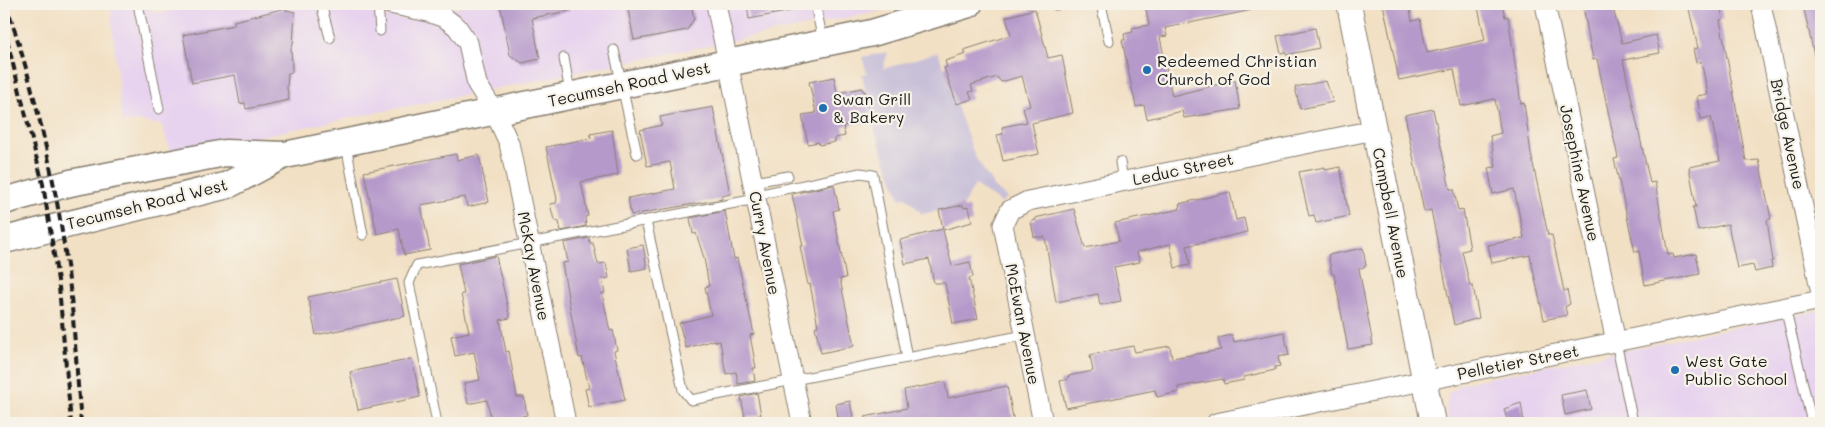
<svg xmlns="http://www.w3.org/2000/svg" width="1825" height="427" font-family="Mali,sans-serif">
<style>
.built{fill:#e7d2ef}
.industrial{fill:#c8bfd8}
.building{fill:#b599ca}
.lines{fill:none;stroke-linecap:round;stroke-linejoin:round}
.service-casing{stroke:#877e70;stroke-width:11}
.minor-casing{stroke:#877e70;stroke-width:21}
.tertiary-casing{stroke:#877e70;stroke-width:26}
.secondary-casing{stroke:#877e70;stroke-width:29}
.service{stroke:#fff;stroke-width:9}
.minor{stroke:#fff;stroke-width:19}
.tertiary{stroke:#fff;stroke-width:24}
.secondary{stroke:#fff;stroke-width:26}
.rail{stroke:#1c1c1c;stroke-width:4;stroke-dasharray:8 4;stroke-linecap:butt}
.poi-dot{fill:#1f6fb2;stroke:#f7f3e8;stroke-width:2}
.labels{text-anchor:middle;stroke-width:4.5;stroke-linejoin:round;paint-order:stroke}
.poi-label{font-size:16px;fill:#1c1c1c;stroke:#f7f3e8;text-anchor:start}
.street-label{font-size:16px;fill:#1c1c1c;stroke:#f7f3e8}
</style>
<rect width="100%" height="100%" fill="#f7f3e8"/>
<filter id="ink" filterUnits="userSpaceOnUse"><feTurbulence type="fractalNoise" baseFrequency=".02" numOctaves="2"/><feDisplacementMap in="SourceGraphic" scale="10" xChannelSelector="R" yChannelSelector="G"/><feConvolveMatrix kernelMatrix="1 2 1 2 8 2 1 2 1" color-interpolation-filters="sRGB"/></filter>
<filter id="wash" filterUnits="userSpaceOnUse"><feTurbulence type="fractalNoise" baseFrequency=".0096" numOctaves="4" result="noise"/><feDisplacementMap in="SourceGraphic" scale="20" xChannelSelector="R" yChannelSelector="G"/><feGaussianBlur stdDeviation="1.12" result="paint"/><feColorMatrix in="noise" values="0 0 0 0 0 0 0 0 0 0 0 0 0 0 0 0 0 1.4 0 .05"/><feComposite in="paint" operator="in"/></filter>
<g filter="url(#wash)">
<rect width="100%" height="100%" fill="#f2e0c4"/>
<g class="built">
<path d="M110,4H137L159,13L208,4H317L409,20L473,4H915L171,154L162,125L137,121L122,123Z"/>
<path d="M1821,310V423H1449L1446,410L1448,394L1460,384Z"/>
</g>
<path class="industrial" d="M888,52L883,69L938,52L975,157L995,188L1007,198L1001,203L975,185L963,205L922,214L906,197L900,199L871,121L862,74L867,73L862,57Z"/>
<g id="blocks">
<g class="building">
<path d="M500,4H569V11L532,18L540,59L522,63L510,55Z"/>
<path d="M627,4H691L694,19L687,30L634,40Z"/>
<path d="M747,4H791V11L749,19Z"/>
<path d="M1145,4H1251L1252,10L1165,28L1167,36L1160,37L1172,96L1235,80L1240,109L1184,118L1182,111L1147,119L1144,105L1136,107L1122,40H1125L1124,34L1133,32L1132,28L1149,25Z"/>
<path d="M1383,4H1409L1412,21L1420,19L1427,53L1485,40L1478,7L1502,4L1505,17L1508,16L1521,104L1524,103L1531,154L1548,235H1552L1564,291L1567,290L1570,304L1565,307L1567,315L1544,320L1530,255L1492,263L1488,245L1524,238L1514,189L1493,194L1488,168L1496,167L1490,136L1501,133L1495,99L1461,106L1454,69L1399,80Z"/>
<path d="M1586,4H1612L1622,43L1656,35L1660,53L1623,60L1650,183L1655,182L1668,255L1673,254L1674,258L1696,254L1700,274L1645,285L1639,251L1635,252L1614,159L1618,158L1597,59L1593,60L1583,6Z"/>
<path d="M1715,4H1720L1723,19L1720,20L1746,161L1759,160L1771,219L1767,220L1773,261H1771L1772,268L1755,272L1753,265L1737,268L1728,224L1698,231L1693,207H1696L1689,167L1720,161L1711,117L1701,119L1697,96L1708,94L1701,61L1696,63L1693,49L1698,48L1689,9Z"/>
<path d="M1803,4H1821V59L1815,60Z"/>
<path d="M286,8V10L295,12L293,45L291,47L292,72L288,73L287,88L289,100L246,109L245,103L240,104L235,75L192,83L183,35L234,25V21Z"/>
<path d="M1035,9L1048,58L1062,55L1073,113L1032,123L1039,154L1003,161L997,135L1003,134L1002,127L1027,122L1023,108L1030,106L1022,76L1001,82L997,77L971,85L973,91L969,92L972,99L957,104L944,68L947,67L945,61L966,54L964,50L1011,35L1006,17Z"/>
<path d="M1315,28L1319,48L1286,55L1285,52L1281,53L1277,36Z"/>
<path d="M834,77L837,93L862,88L863,91H865L871,121L843,126L845,136L835,138V142L819,145L818,142L808,144L802,115L816,113L809,82Z"/>
<path d="M1326,81L1333,102L1300,109L1295,87Z"/>
<path d="M713,107L730,194L722,196V199L631,215L628,198L675,189L670,162L647,166L640,130L662,125L660,117Z"/>
<path d="M1433,109L1450,189H1454L1458,211L1463,210L1470,249L1462,251L1470,286H1473L1479,318L1454,325L1431,210L1424,212L1405,115Z"/>
<path d="M612,130L618,175L581,182L588,216L585,217L586,226L561,231L559,222L554,220L550,204L556,203L557,199L546,147L591,138L590,134Z"/>
<path d="M456,154L457,160L479,155L489,202L467,207L465,197L421,205L430,250L404,255L399,229L377,234L364,172Z"/>
<path d="M1325,167V170L1340,167L1349,216L1316,223L1314,215L1309,216L1299,172Z"/>
<path d="M834,185L839,209L833,211L846,278L840,279L854,346L821,353L815,327L818,326L810,284L808,285L800,246H803L792,194Z"/>
<path d="M1230,192L1236,220L1244,218L1247,232L1187,246L1190,265L1175,268L1170,244L1137,252L1140,262L1114,267L1121,301L1100,305L1098,294L1056,302L1045,237H1034L1031,221L1036,220L1035,218L1074,209L1085,248L1119,241L1115,223L1180,209L1179,204Z"/>
<path d="M963,205L964,208L969,207L972,222L943,230L952,266L970,262L973,277L969,278L978,319L953,324L945,283H934L929,259L905,264L900,240L943,229L939,210Z"/>
<path d="M725,211L734,259L737,258L754,334L750,335L756,368H753L755,381L738,384L736,372L726,374L720,341L716,342L715,340L686,348L679,323L711,315L705,287L709,286L704,258L696,233L693,234L690,218Z"/>
<path d="M589,238L590,243H593L598,264L606,263L609,278L602,279L605,293H602L610,331L613,330L617,350L614,351L625,400L589,407L585,389L589,388L582,357L579,358L562,263L568,262L564,243Z"/>
<path d="M643,245L647,268L631,271L627,248Z"/>
<path d="M1363,248L1366,266L1359,269L1373,345L1348,349L1334,274H1332L1328,255Z"/>
<path d="M496,256L510,318L500,320L506,352L509,351L517,397H524L527,415L522,416L523,418L492,423L487,400L468,404L464,383L480,380L474,352L455,356L451,336L469,332L461,294H464L458,264Z"/>
<path d="M397,279L405,316L316,335L308,297Z"/>
<path d="M1284,332L1289,355L1278,357L1280,366L1275,367V370L1244,377V380L1224,384L1223,379L1178,387L1179,392L1157,397L1155,390L1066,408L1060,381L1068,379V376L1093,371L1090,355L1133,346L1135,352L1170,346L1172,358L1221,350L1218,338L1232,335L1234,342Z"/>
<path d="M412,359L420,397L358,410L350,372Z"/>
<path d="M945,382L948,398L1007,386L1014,423H866L865,417L907,408L904,390Z"/>
<path d="M1587,390L1591,409L1565,415L1561,395Z"/>
<path d="M757,393L761,415L745,418L741,397Z"/>
<path d="M850,401L854,423H839L836,404Z"/>
<path d="M1521,403L1524,423H1508L1504,409Z"/>
</g>
</g>
</g>
<g filter="url(#ink)">
<use href="#blocks" fill-opacity="0" stroke="#877e70" stroke-width="1"/>
<g class="lines">
<g class="service-casing">
<g id="service">
<path d="M140,4L139,9L159,109"/>
<path d="M321,4L330,38"/>
<path d="M378,4L380,31"/>
<path d="M1055,4L1056,5"/>
<path d="M1101,4L1109,41"/>
<path d="M816,8L823,41"/>
<path d="M614,50L637,154"/>
<path d="M564,58L570,93"/>
<path d="M346,145L363,235"/>
<path d="M1120,162L1123,181"/>
<path d="M753,182L788,176"/>
<path d="M756,195L860,173L873,175L907,358"/>
<path d="M646,221L683,390L691,400L1025,335"/>
<path d="M1785,307L1812,423"/>
<path d="M1616,342L1633,423"/>
<path d="M437,423L409,283L417,265L756,199"/>
</g>
</g>
<g class="minor-casing">
<g id="minor">
<path d="M390,4L428,12L445,18L457,27L468,43L477,84L494,111L509,143L566,423"/>
<path d="M716,4L802,423"/>
<path d="M1545,4L1616,342"/>
<path d="M1761,4L1821,293"/>
<path d="M1043,423L1003,225L1010,210L1028,201L1374,130"/>
<path d="M1216,423L1821,300"/>
</g>
</g>
<g class="tertiary-casing">
<path id="tertiary" d="M1349,4L1433,423"/>
</g>
<g class="secondary-casing">
<g id="secondary">
<path d="M4,201L70,183L225,153L285,155L872,33L969,4"/>
<path d="M4,240L228,185L284,155"/>
</g>
</g>
<use href="#service" class="service"/>
<use href="#minor" class="minor"/>
<use href="#tertiary" class="tertiary"/>
<use href="#secondary" class="secondary"/>
<g class="rail">
<path d="M6,4C37,95 58,191 70,288C75,333 77,378 81,423"/>
<path d="M4,28L43,184L59,287L71,423"/>
</g>
</g>
</g>
<g class="poi-dot">
<circle cx="1147" cy="70" r="5"/>
<circle cx="823" cy="108" r="5"/>
<circle cx="1675" cy="370" r="5"/>
</g>
<g class="labels">
<g class="poi-label">
<text x="1157" y="67">Redeemed Christian<tspan x="1157" dy="18">Church of God</tspan></text>
<text x="833" y="105">Swan Grill<tspan x="833" dy="18">&amp; Bakery</tspan></text>
<text x="1685" y="367">West Gate<tspan x="1685" dy="18">Public School</tspan></text>
</g>
<g class="street-label">
<text transform="translate(629 84) rotate(-12)" y="6">Tecumseh Road West</text>
<text transform="translate(1788 134) rotate(78)" y="6">Bridge Avenue</text>
<text transform="translate(1183 169) rotate(-12)" y="6">Leduc Street</text>
<text transform="translate(1580 173) rotate(78)" y="6">Josephine Avenue</text>
<text transform="translate(147 204) rotate(-14)" y="6">Tecumseh Road West</text>
<text transform="translate(1391 213) rotate(79)" y="6">Campbell Avenue</text>
<text transform="translate(765 243) rotate(79)" y="6">Curry Avenue</text>
<text transform="translate(534 266) rotate(79)" y="6">McKay Avenue</text>
<text transform="translate(1023 324) rotate(79)" y="6">McEwan Avenue</text>
<text transform="translate(1518 362) rotate(-11)" y="6">Pelletier Street</text>
</g>
</g>
<rect width="1825" height="427" fill="none" stroke="#f7f3e8" stroke-width="20"/>
</svg>
